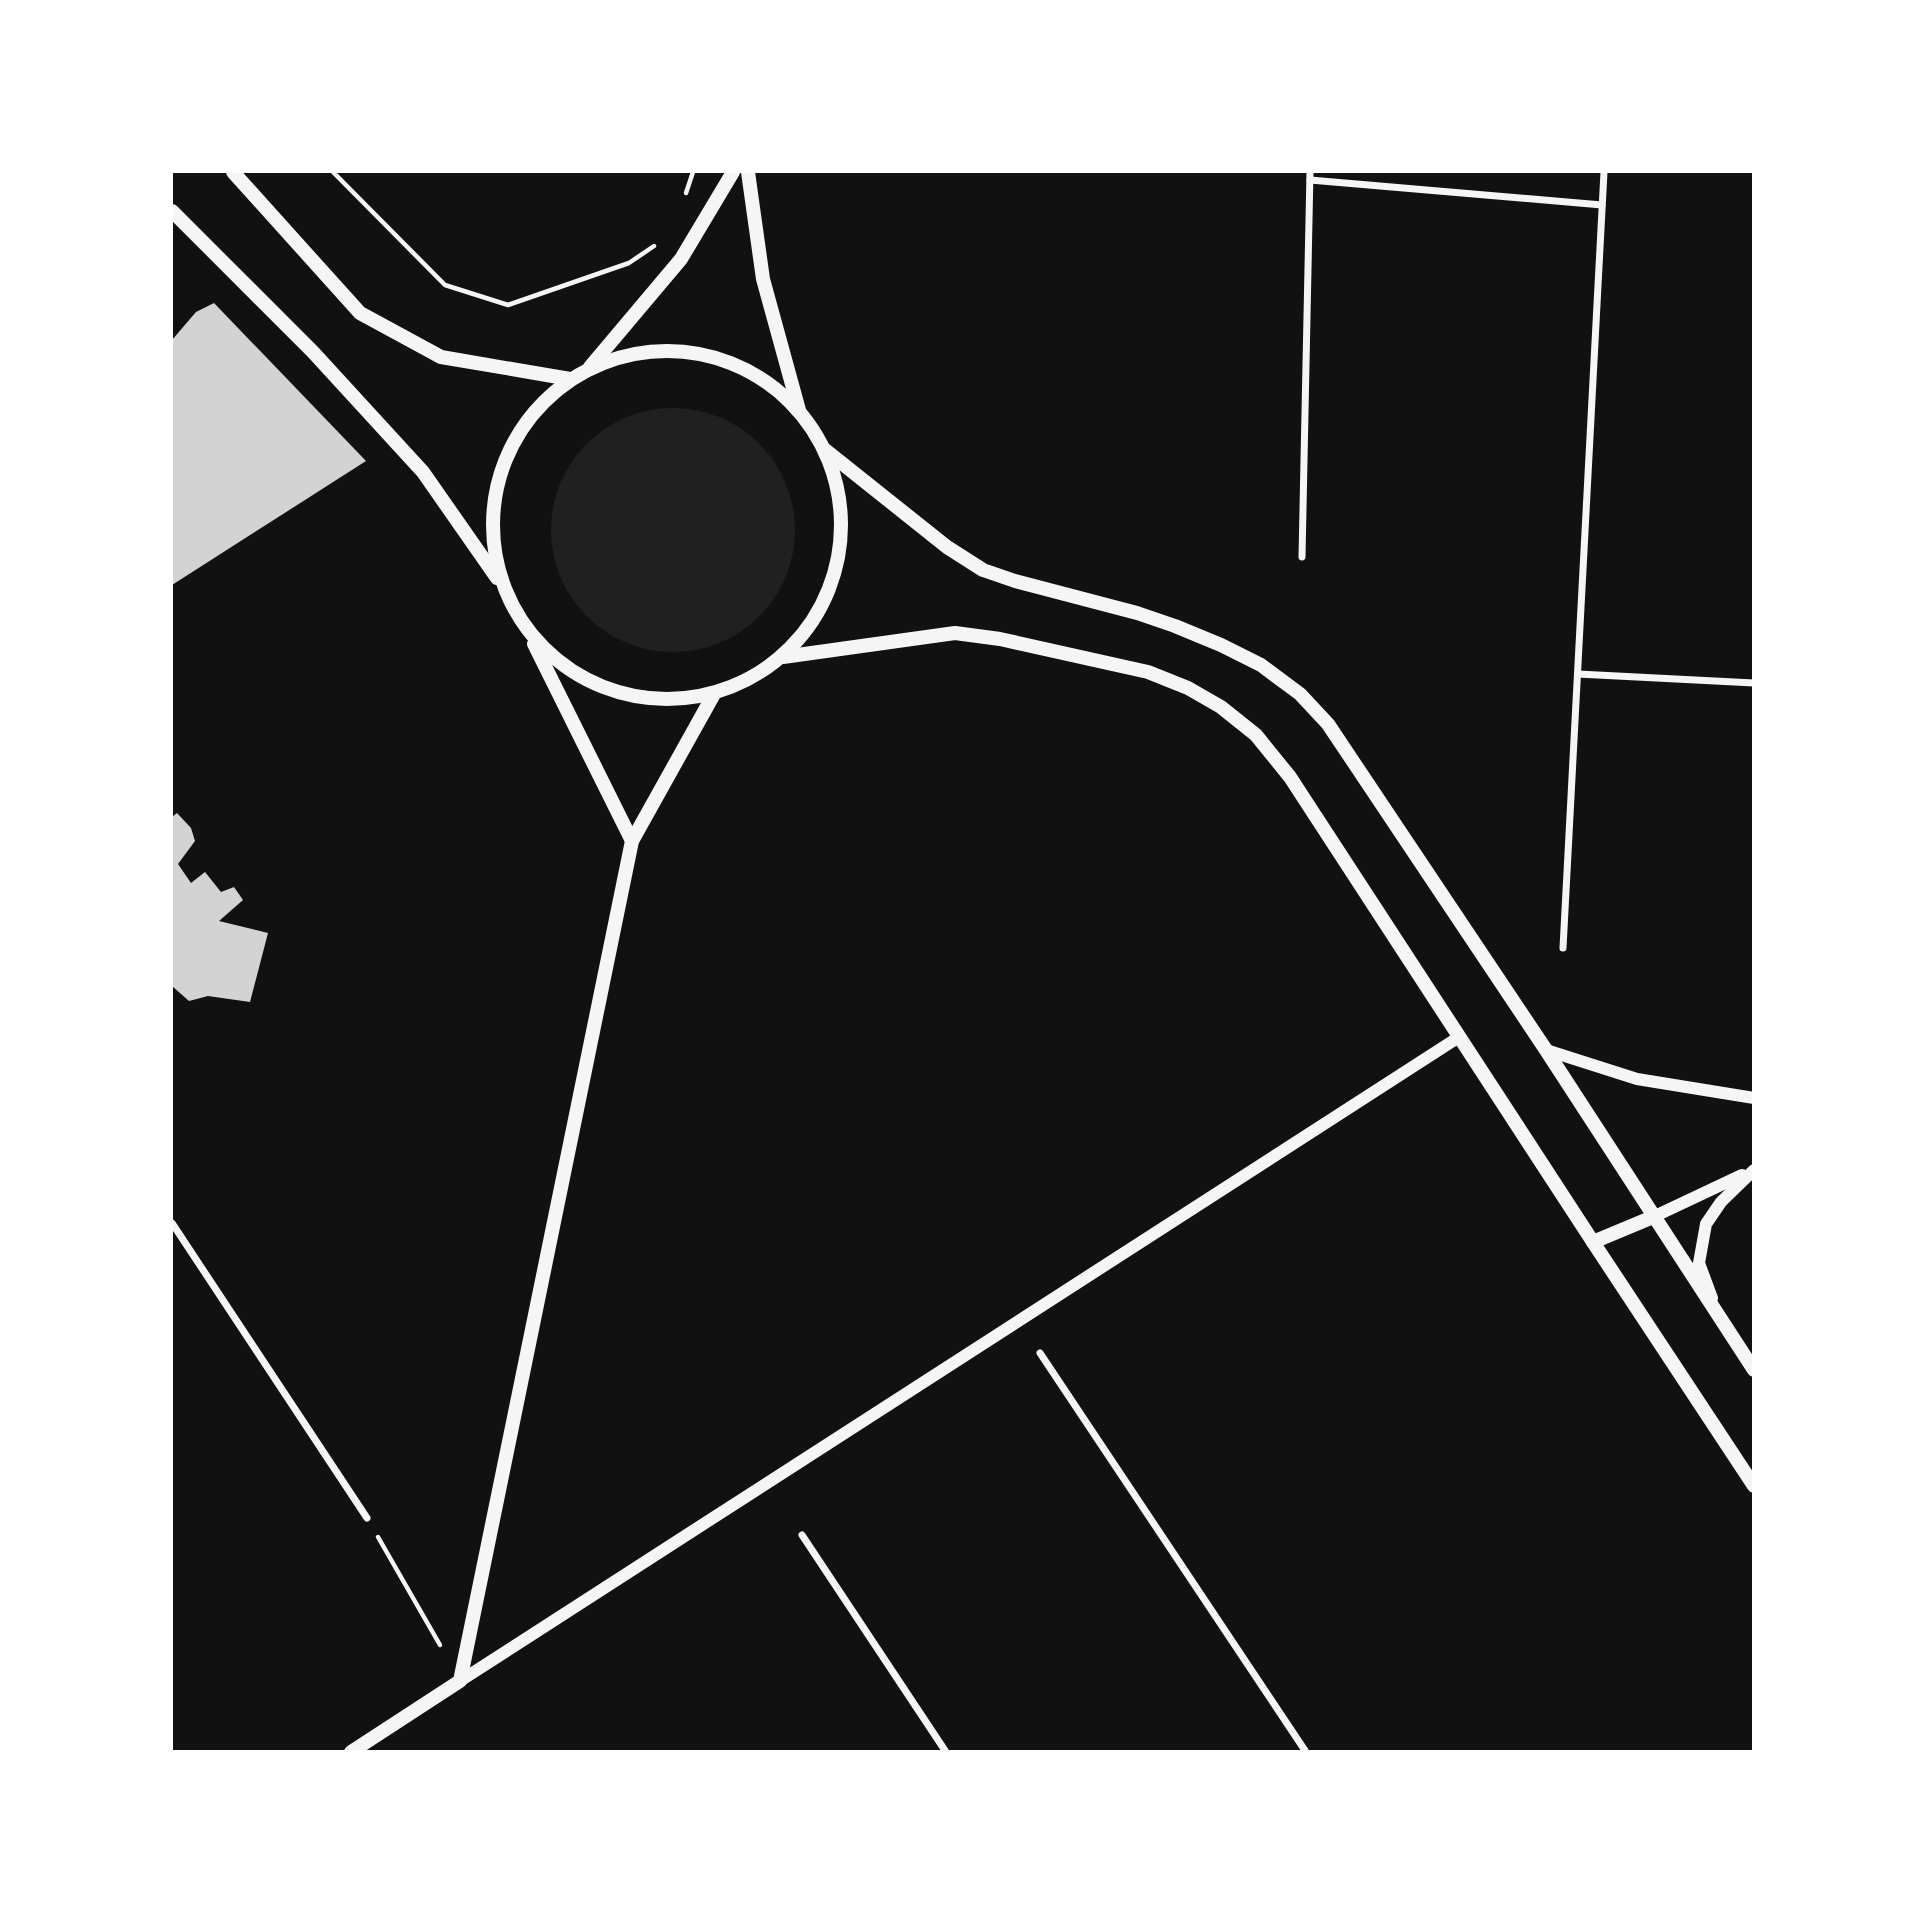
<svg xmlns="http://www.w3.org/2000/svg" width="1925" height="1923" font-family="'Source Serif 4',serif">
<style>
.green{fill:#202020}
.building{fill:#d3d3d3}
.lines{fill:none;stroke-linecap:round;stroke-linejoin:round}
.path{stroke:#f5f5f5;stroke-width:4.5}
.minor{stroke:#f5f5f5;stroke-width:7}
.tertiary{stroke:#f5f5f5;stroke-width:12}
.secondary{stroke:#f5f5f5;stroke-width:14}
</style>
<rect width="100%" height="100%" fill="#111"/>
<circle class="green" cx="673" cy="530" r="122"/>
<g class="building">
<path d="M214,303L366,461L172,585V340L196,312Z"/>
<path d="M177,813L191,828L195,841L178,864L191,883L205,872L221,892L234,887L243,900L219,921L268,933L250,1002L208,996L189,1001L172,986V817Z"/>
</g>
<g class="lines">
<g class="path">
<path d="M333,172L445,285L508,305L629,263L654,246"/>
<path d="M686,193L693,172"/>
<path d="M378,1537L440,1645"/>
</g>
<g class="minor">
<path d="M1310,180L1602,205"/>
<path d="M1302,557L1310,172"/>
<path d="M1578,674L1754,683"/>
<path d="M1563,948L1604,172"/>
<path d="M172,1223L367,1518"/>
<path d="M1040,1353L1306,1752"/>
<path d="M802,1535L946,1752"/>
</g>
<g class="tertiary">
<path d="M1546,1050L1637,1079L1754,1098"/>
<path d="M1653,1217L1742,1175"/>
<path d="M1712,1298L1699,1263L1706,1224L1721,1202L1754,1170"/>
<path d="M460,1681L1459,1037"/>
</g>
<g class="secondary">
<path d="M233,172L360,313L441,357L570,379"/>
<path d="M748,172L763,279L799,410"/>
<path d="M172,211L313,352L423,472L497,578"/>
<circle cx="667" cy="525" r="174"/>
<path d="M590,367L681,259L733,172"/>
<path d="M824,449L947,547L983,570L1015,581L1137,613L1175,626L1221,645L1261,665L1300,694L1328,724L1546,1050L1754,1370"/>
<path d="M534,644L632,841"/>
<path d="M783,657L955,633L1000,639L1148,672L1188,688L1221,707L1256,735L1290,777L1593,1242L1754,1486"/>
<path d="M1593,1242L1653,1217"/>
<path d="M351,1752L460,1681L632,841L714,694"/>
</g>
</g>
<rect width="1925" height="1923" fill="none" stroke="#ffffff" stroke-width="346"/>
</svg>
